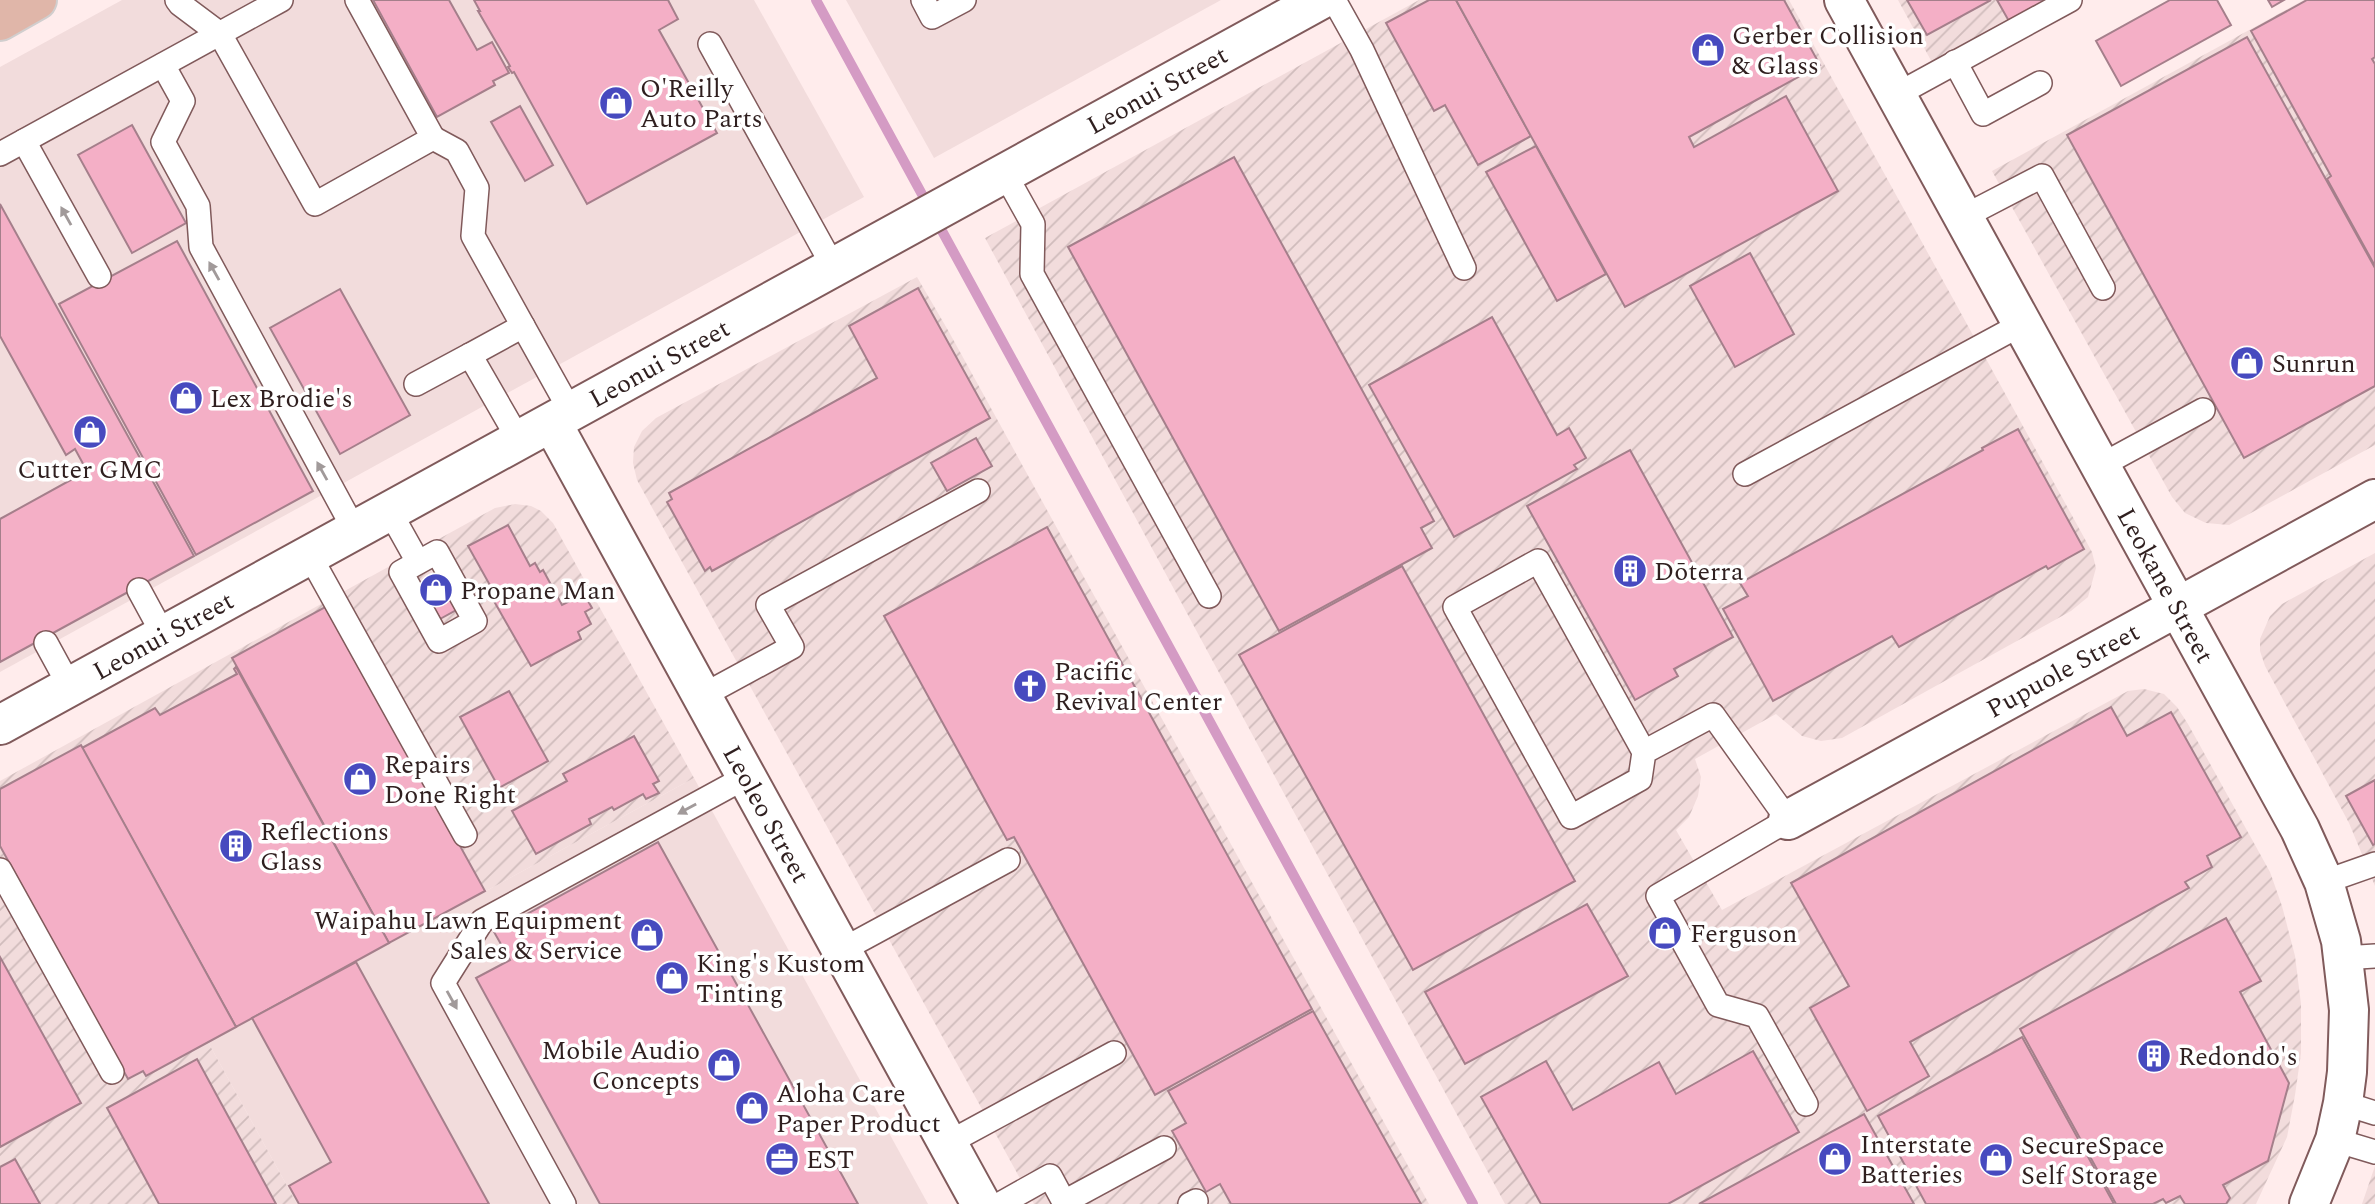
<svg xmlns="http://www.w3.org/2000/svg" width="2375" height="1204" font-family="Spectral,serif">
<style>
.built{fill:#f2dcdc}
.industrial{fill:url(#industrial-furrows)}
.lines{fill:none;stroke-linecap:round;stroke-linejoin:round}
.stream{stroke:#d49bc4;stroke-width:10}
.building{fill:#f4afc6;stroke:#a57f8b;stroke-width:2}
.lane-casing{stroke:#805a5b;stroke-width:26}
.street-casing{stroke:#805a5b;stroke-width:42}
.primary-casing{stroke:#d1cece;stroke-width:42}
.lane{stroke:#fff;stroke-width:23}
.street{stroke:#fff;stroke-width:38}
.primary{stroke:#e0b6a9;stroke-width:38}
.oneway{fill:#a19a9a}
.labels{text-anchor:middle;stroke-width:7;stroke-linejoin:round;paint-order:stroke}
.poi-label{font-size:26px;fill:#2f1f1f;stroke:#fff;text-anchor:start}
.street-label{font-size:26px;fill:#2f1f1f;stroke:#fff}
</style>
<defs>
<pattern id="industrial-furrows" width="10" height="10" patternUnits="userSpaceOnUse" patternTransform="scale(1.75)"><rect width="10" height="10" fill="#f2dcdc"/><path d="M-1 1l2-2M0 10L10 0M9 11l2-2" fill="none" stroke="#d0bcbc"/></pattern>
</defs>
<rect width="100%" height="100%" fill="#ffecec"/>
<g class="built">
<path d="M122,0H754L864,197L0,672V67Z"/>
<path d="M846,0H1221L934,158Z"/>
<path d="M694,778L928,1204H297L208,1042Z"/>
</g>
<g class="industrial">
<path d="M1419,0H1789L2092,552L2096,568L2088,597L2071,611L1842,738L1821,741L1802,736L1776,714L1695,759L1701,777L1698,796L1689,817L1676,830L1722,910L2128,691L2144,689L2164,694L2177,707L2188,724L2270,872L2282,906L2295,956L2301,1004V1053L2295,1095L2287,1137L2256,1204H1505L985,238Z"/>
<path d="M1898,0H2055L1934,66Z"/>
<path d="M2304,0H2375V445L2229,525L2206,523L2185,513L2172,497L1992,171Z"/>
<path d="M917,277L949,332L1429,1204H1034L637,480L633,463L634,447L642,431L656,418Z"/>
<path d="M515,504L531,506L541,511L553,523L694,778L208,1042L297,1204H0V781L495,508Z"/>
<path d="M2375,553V886L2349,823L2265,666L2260,651V639L2270,616L2282,604Z"/>
<path d="M2375,1166V1204H2362Z"/>
</g>
<g class="lines">
<path class="stream" d="M816,0L1473,1204"/>
</g>
<g class="building">
<path d="M373,0H449L477,50L492,42L509,73L493,81L495,85L437,117Z"/>
<path d="M474,0H668L678,19L659,30L717,133L587,204L514,72L512,73L508,67L510,66L478,11H480Z"/>
<path d="M1429,0H1456L1531,136L1478,165L1445,105L1434,111L1386,23Z"/>
<path d="M1456,0H1784L1820,65L1689,137L1694,147L1786,96L1838,191L1625,307Z"/>
<path d="M1907,0H1991L1927,35Z"/>
<path d="M1997,0H2053L2010,23Z"/>
<path d="M2170,0H2217L2231,25L2121,86L2096,41Z"/>
<path d="M2268,0H2284L2272,7Z"/>
<path d="M2307,0H2375V57L2372,59L2375,64V266L2327,179L2331,176L2251,31Z"/>
<path d="M2247,37L2375,268V386L2244,458L2067,135Z"/>
<path d="M520,106L553,165L525,181L491,122Z"/>
<path d="M132,125L186,223L132,253L78,155Z"/>
<path d="M1536,146L1606,274L1557,301L1486,172Z"/>
<path d="M1234,157L1434,521L1421,528L1432,548L1279,631L1068,247Z"/>
<path d="M0,204L194,556L0,662V519L87,471L75,449L66,455L0,336Z"/>
<path d="M177,241L313,491L196,555L59,304Z"/>
<path d="M1750,253L1794,334L1735,367L1690,286Z"/>
<path d="M918,288L990,418L712,571L710,567L705,571L667,502L672,499L669,493L877,378L849,326Z"/>
<path d="M340,289L410,415L340,454L270,328Z"/>
<path d="M1492,317L1557,435L1569,428L1586,458L1574,465L1577,469L1454,537L1369,385Z"/>
<path d="M2018,429L2084,549L2048,569L2046,566L1899,647L1892,636L1773,701L1723,609L1748,596L1740,583L1983,450L1982,448Z"/>
<path d="M976,438L992,466L947,491L931,463Z"/>
<path d="M1630,450L1733,637L1674,669L1678,676L1635,700L1527,506Z"/>
<path d="M508,525L530,566L535,563L540,572L543,570L562,605L584,594L592,608L585,612L591,624L578,632L581,639L531,666L487,589L491,587L468,546Z"/>
<path d="M1047,527L1312,1009L1155,1095L1014,837L1007,840L884,616Z"/>
<path d="M1402,566L1575,881L1413,970L1239,655Z"/>
<path d="M441,579L458,609L440,619L424,589Z"/>
<path d="M327,606L485,891L389,943L232,658Z"/>
<path d="M236,667L389,943L236,1027L82,748L155,708L160,715L237,674L234,669Z"/>
<path d="M509,691L548,761L499,788L460,717Z"/>
<path d="M2111,707L2127,736L2171,712L2241,837L2207,856L2212,867L2185,882L2189,888L1910,1042L1929,1076L1867,1111L1810,1008L1849,986L1791,883Z"/>
<path d="M634,736L659,781L653,784L659,793L646,799L643,794L614,810L612,807L589,819L591,824L536,854L512,811L567,781L563,774Z"/>
<path d="M81,745L236,1027L146,1076L143,1071L128,1079L0,846V789Z"/>
<path d="M2375,780V844L2373,845L2346,796Z"/>
<path d="M658,842L858,1204H600L476,978L510,960L494,932Z"/>
<path d="M1587,904L1628,976L1465,1064L1425,992Z"/>
<path d="M2226,918L2261,981L2240,992L2289,1083L2268,1161L2223,1185L2230,1198L2226,1204H2185L2180,1196L2166,1203L2163,1199L2153,1204H2116L2020,1029Z"/>
<path d="M0,957L81,1103L0,1147Z"/>
<path d="M356,962L489,1204H299L289,1186L331,1162L252,1018Z"/>
<path d="M1313,1011L1421,1204H1231L1220,1184L1206,1192L1172,1131L1186,1123L1168,1091Z"/>
<path d="M2022,1037L2114,1204H1926L1878,1116Z"/>
<path d="M1753,1051L1799,1132L1668,1204H1541L1481,1097L1546,1061L1573,1110L1659,1062L1676,1094Z"/>
<path d="M197,1059L276,1204H159L107,1108Z"/>
<path d="M1864,1114L1914,1204H1699Z"/>
<path d="M15,1159L40,1204H0V1167Z"/>
</g>
<g class="lines">
<g class="lane-casing">
<g id="lane">
<path d="M177,0L180,4L220,34L315,204L433,138L357,0"/>
<path d="M923,0L932,17L964,0"/>
<path d="M1334,0L1362,50L1464,268"/>
<path d="M710,44L834,268"/>
<path d="M1955,62L1983,114L2040,83"/>
<path d="M163,65L183,101L163,142L198,206L201,247L355,531"/>
<path d="M1896,95L2070,0"/>
<path d="M433,138L457,151L477,188L473,236L523,326L470,355L519,440"/>
<path d="M24,141L99,276"/>
<path d="M0,154L281,0"/>
<path d="M1005,174L1033,224L1032,274L1209,596"/>
<path d="M1963,217L2042,176L2103,288"/>
<path d="M523,326L571,412"/>
<path d="M416,384L470,355"/>
<path d="M2100,466L2203,410"/>
<path d="M1745,474L2022,324"/>
<path d="M390,512L418,562"/>
<path d="M437,552L475,621L439,641L401,572Z"/>
<path d="M310,556L465,835"/>
<path d="M139,590L164,636"/>
<path d="M46,643L70,687"/>
<path d="M702,696L792,647L768,605L978,491"/>
<path d="M1644,752L1640,779L1571,817L1455,607L1538,561L1644,752L1713,715L1788,820L1658,896L1718,1005L1757,1016L1806,1104"/>
<path d="M0,870L112,1072"/>
<path d="M2324,882L2375,864"/>
<path d="M842,950L1008,860"/>
<path d="M2343,958L2375,956"/>
<path d="M2343,1103L2375,1113"/>
<path d="M2335,1140L2375,1152"/>
<path d="M948,1143L1114,1053"/>
<path d="M564,1204L443,983L482,921L746,777"/>
<path d="M1000,1204L1050,1176L1064,1202L1164,1148"/>
<path d="M1190,1204L1196,1201"/>
</g>
</g>
<g class="street-casing">
<g id="street">
<path id="s1" d="M1844,0L2300,829L2324,882L2341,941L2349,1010L2347,1072L2343,1103L2335,1140L2309,1204"/>
<path id="s2" d="M552,423L981,1204"/>
<path id="s3" d="M0,725L1320,0"/>
<path id="s4" d="M1788,820L2375,499"/>
</g>
</g>
<g class="primary-casing">
<path id="primary" d="M0,21L37,0"/>
</g>
<use href="#lane" class="lane"/>
<use href="#street" class="street"/>
<use href="#primary" class="primary"/>
</g>
<defs><path id="oneway-solid" d="M-6-.8H1V-3.2L6.5 0L1 3.2V.8H-6Z" transform="scale(1.75)"/></defs>
<g class="oneway">
<use href="#oneway-solid" transform="translate(66 216) rotate(-119)"/>
<use href="#oneway-solid" transform="translate(214 271) rotate(-119)"/>
<use href="#oneway-solid" transform="translate(322 471) rotate(-119)"/>
<use href="#oneway-solid" transform="translate(687 809) rotate(151)"/>
<use href="#oneway-solid" transform="translate(452 1000) rotate(61)"/>
</g>
<defs>
<g id="shop-disc" transform="scale(1.75)"><circle r="9.5" fill="#474abf" stroke="#fff"/><path d="M-5-2.5h2.3a2.7 3.5 0 0 1 5.4 0H5L5.5 6h-11ZM-1.5-2.5h3a1.5 2.3 0 0 0-3 0Z" fill="#fff"/></g>
<g id="building-disc" transform="scale(1.75)"><circle r="9.5" fill="#474abf" stroke="#fff"/><path d="M-4-6H4V6H1V3H-1V6H-4ZM-2.5-4.3h1.7v1.8h-1.7ZM.8-4.3h1.7v1.8H.8ZM-2.5-1h1.7V.8h-1.7ZM.8-1h1.7V.8H.8Z" fill="#fff"/></g>
<g id="church-disc" transform="scale(1.75)"><circle r="9.5" fill="#474abf" stroke="#fff"/><path d="M-1.2-6h2.4v3.5h3.3v2.4h-3.3V6h-2.4V-.1h-3.3v-2.4h3.3Z" fill="#fff"/></g>
<g id="office-disc" transform="scale(1.75)"><circle r="9.5" fill="#474abf" stroke="#fff"/><path d="M-6-3h4V-5.5h4V-3h4V5H-6ZM-1-4.5V-3h2v-1.5ZM-6 0V1H6V0Z" fill="#fff"/></g>
</defs>
<g fill-rule="evenodd">
<use href="#shop-disc" x="1708" y="50"/>
<use href="#shop-disc" x="616" y="103"/>
<use href="#shop-disc" x="2247" y="363"/>
<use href="#shop-disc" x="186" y="398"/>
<use href="#shop-disc" x="90" y="432"/>
<use href="#building-disc" x="1630" y="571"/>
<use href="#shop-disc" x="436" y="590"/>
<use href="#church-disc" x="1030" y="686"/>
<use href="#shop-disc" x="360" y="779"/>
<use href="#building-disc" x="236" y="846"/>
<use href="#shop-disc" x="1665" y="933"/>
<use href="#shop-disc" x="647" y="935"/>
<use href="#shop-disc" x="672" y="978"/>
<use href="#building-disc" x="2154" y="1056"/>
<use href="#shop-disc" x="724" y="1065"/>
<use href="#shop-disc" x="752" y="1108"/>
<use href="#office-disc" x="782" y="1159"/>
<use href="#shop-disc" x="1835" y="1159"/>
<use href="#shop-disc" x="1996" y="1160"/>
</g>
<g class="labels">
<g class="poi-label">
<text x="1732" y="44">Gerber Collision<tspan x="1732" dy="30">&amp; Glass</tspan></text>
<text x="640" y="97">O'Reilly<tspan x="640" dy="30">Auto Parts</tspan></text>
<text x="2272" y="372">Sunrun</text>
<text x="210" y="407">Lex Brodie's</text>
<text x="90" y="478" text-anchor="middle">Cutter GMC</text>
<text x="1654" y="580">Dōterra</text>
<text x="460" y="599">Propane Man</text>
<text x="1054" y="680">Pacific<tspan x="1054" dy="30">Revival Center</tspan></text>
<text x="384" y="773">Repairs<tspan x="384" dy="30">Done Right</tspan></text>
<text x="260" y="840">Reflections<tspan x="260" dy="30">Glass</tspan></text>
<text x="622" y="929" text-anchor="end">Waipahu Lawn Equipment<tspan x="622" dy="30">Sales &amp; Service</tspan></text>
<text x="1690" y="942">Ferguson</text>
<text x="696" y="972">King's Kustom<tspan x="696" dy="30">Tinting</tspan></text>
<text x="700" y="1059" text-anchor="end">Mobile Audio<tspan x="700" dy="30">Concepts</tspan></text>
<text x="2178" y="1065">Redondo's</text>
<text x="776" y="1102">Aloha Care<tspan x="776" dy="30">Paper Product</tspan></text>
<text x="1860" y="1153">Interstate<tspan x="1860" dy="30">Batteries</tspan></text>
<text x="2021" y="1154">SecureSpace<tspan x="2021" dy="30">Self Storage</tspan></text>
<text x="806" y="1168">EST</text>
</g>
<g class="street-label">
<text dy="9" stroke="none"><textPath href="#s3" startOffset="1320">Leonui Street</textPath></text>
<text dy="9" stroke="none"><textPath href="#s3" startOffset="752">Leonui Street</textPath></text>
<text dy="9" stroke="none"><textPath href="#s1" startOffset="668">Leokane Street</textPath></text>
<text dy="9" stroke="none"><textPath href="#s3" startOffset="186">Leonui Street</textPath></text>
<text dy="9" stroke="none"><textPath href="#s4" startOffset="313">Pupuole Street</textPath></text>
<text dy="9" stroke="none"><textPath href="#s2" startOffset="446">Leoleo Street</textPath></text>
</g>
</g>
</svg>
